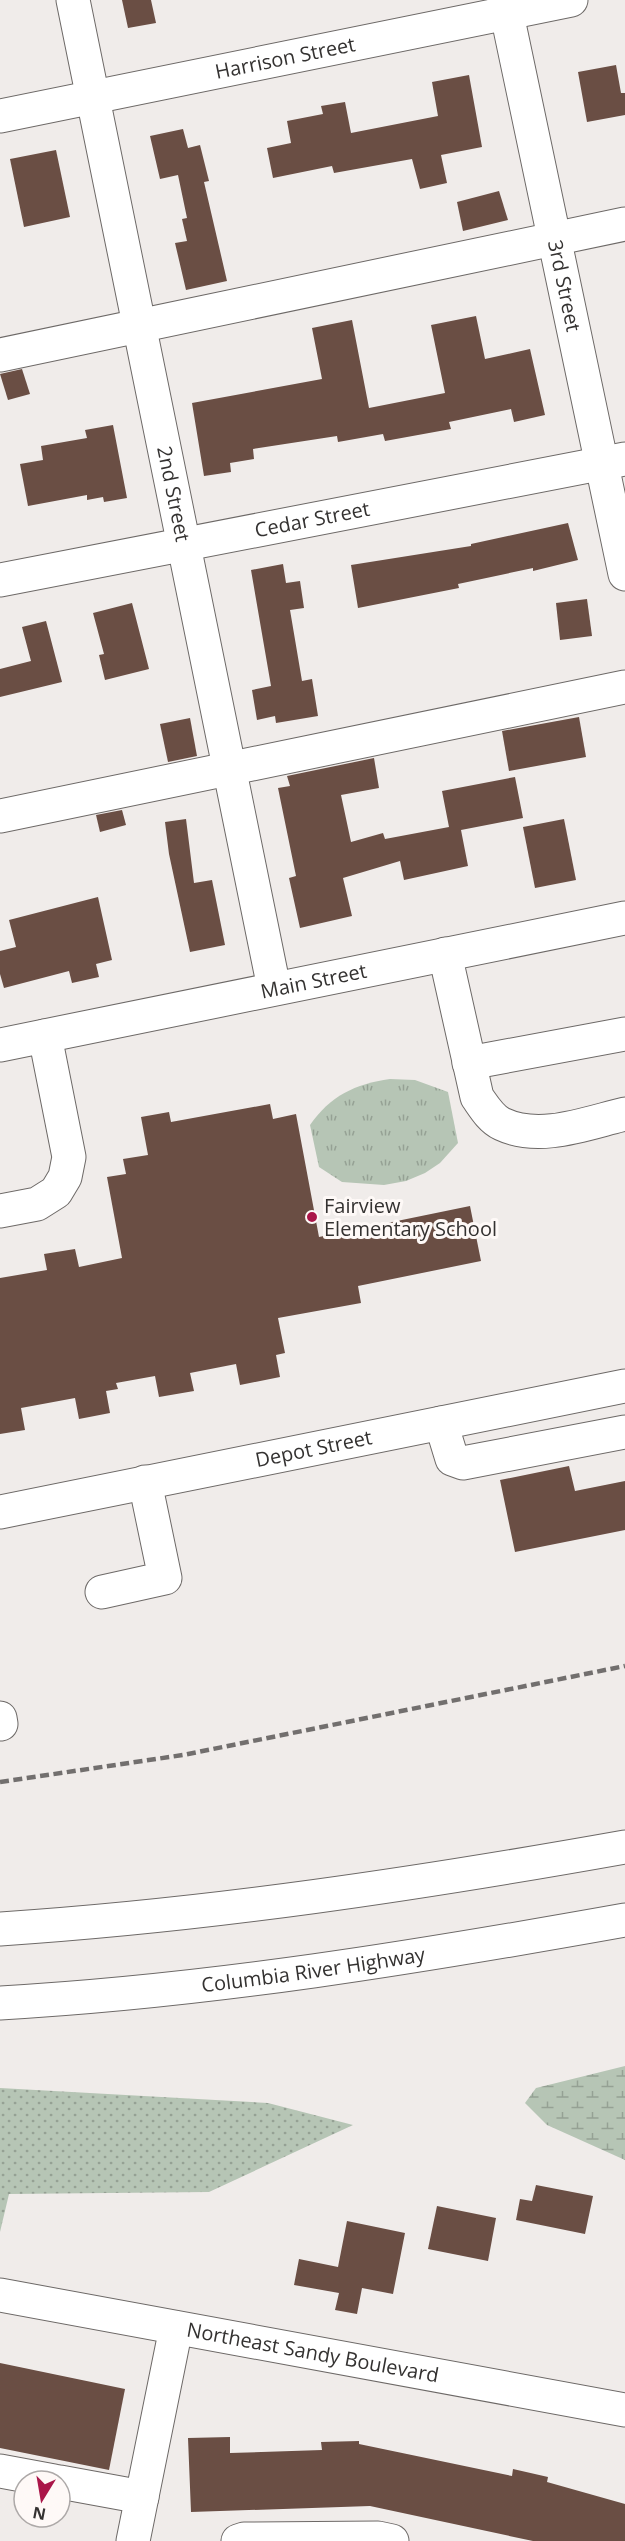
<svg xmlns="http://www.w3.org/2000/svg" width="625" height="2541" font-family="'Open Sans',sans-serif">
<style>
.grass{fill:url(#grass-dots)}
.wetland{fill:url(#wetland-marsh)}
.park{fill:url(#park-tufts)}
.building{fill:#6a4e44}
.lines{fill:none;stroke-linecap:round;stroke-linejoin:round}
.minor-casing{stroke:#6d6967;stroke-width:35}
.major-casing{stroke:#6d6967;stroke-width:35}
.highway-casing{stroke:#6d6967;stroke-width:35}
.minor{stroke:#fff;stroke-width:33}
.major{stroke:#fff;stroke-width:33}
.highway{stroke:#fff;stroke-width:33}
.rail{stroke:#726f6e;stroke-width:4.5;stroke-dasharray:9 4.5;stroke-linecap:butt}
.poi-dot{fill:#aa1649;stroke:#fef9f7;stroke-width:2}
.labels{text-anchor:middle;stroke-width:6;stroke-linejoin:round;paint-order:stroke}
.street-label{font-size:20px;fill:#343231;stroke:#fef9f7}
.poi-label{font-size:20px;fill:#343231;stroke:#fef9f7;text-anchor:start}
</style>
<defs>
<pattern id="grass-dots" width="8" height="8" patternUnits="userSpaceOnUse" patternTransform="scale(1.5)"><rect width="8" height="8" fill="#b6c5b5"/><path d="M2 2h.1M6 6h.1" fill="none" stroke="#95a194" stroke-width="1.8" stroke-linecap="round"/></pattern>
<pattern id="wetland-marsh" width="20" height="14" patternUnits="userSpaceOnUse" patternTransform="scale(1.5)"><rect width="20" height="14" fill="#b6c5b5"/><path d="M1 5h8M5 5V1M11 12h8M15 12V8" fill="none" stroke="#95a194"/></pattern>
<pattern id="park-tufts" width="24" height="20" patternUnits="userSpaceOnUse" patternTransform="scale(1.5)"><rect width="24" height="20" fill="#b6c5b5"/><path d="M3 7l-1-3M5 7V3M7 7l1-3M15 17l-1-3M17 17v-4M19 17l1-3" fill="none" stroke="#95a194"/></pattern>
</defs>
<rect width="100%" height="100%" fill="#f0ecea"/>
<path class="grass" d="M0,2088L268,2103L353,2125L209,2192L9,2194L0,2232Z"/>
<path class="wetland" d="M625,2066V2160L547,2125L525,2103L536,2088Z"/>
<path class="park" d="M390,1079L415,1080L448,1092L458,1143L440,1163L425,1173L406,1181L384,1185L342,1182L319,1167L310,1125C330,1096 355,1084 390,1079Z"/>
<g class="building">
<path d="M122,0H151L156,23L128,28Z"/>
<path d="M616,65L621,93H625V115L587,122L578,72Z"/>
<path d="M469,75L482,147L441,155L447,183L420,189L412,159L334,173L332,166L273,178L267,148L291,143L287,121L323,114L321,106L345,102L351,133L438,116L432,82Z"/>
<path d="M183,129L188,148L200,145L209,181L204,182L227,281L186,290L175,243L187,241L182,219L187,218L178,175L160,179L150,136Z"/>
<path d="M56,150L70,217L24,227L10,159Z"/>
<path d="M499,191L508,220L463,231L457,202Z"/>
<path d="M476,316L485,359L530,349L545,415L514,422L511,409L449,422L451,429L385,441L383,434L338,442L337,436L253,449L254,459L230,463L231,472L204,476L192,403L322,379L312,328L352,320L369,408L445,393L431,325Z"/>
<path d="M22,369L30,394L8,400L0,374Z"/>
<path d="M113,425L127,498L104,502L103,497L87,500V495L28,506L20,464L43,460L41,446L87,438L85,430Z"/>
<path d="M568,523L578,560L533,571V568L458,584L459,588L358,608L351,565L471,546V544Z"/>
<path d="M283,564L286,583L300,581L304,608L290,610L302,681L312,679L318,716L276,723L275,716L257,720L252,690L271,686L251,570Z"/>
<path d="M587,599L592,636L560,640L556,603Z"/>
<path d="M132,603L149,669L105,680L99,655L104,654L93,613Z"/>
<path d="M46,621L62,682L0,697V669L31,661L22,627Z"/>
<path d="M579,717L586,757L509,771L502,731Z"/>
<path d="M190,718L197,756L168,762L160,724Z"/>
<path d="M374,758L379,788L341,795L351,842L383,833L385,839L449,827L442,791L515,777L523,818L461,830L468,866L404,880L400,861L343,878L352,916L300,928L289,878L296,876L278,788L290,786L287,776Z"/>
<path d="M122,810L126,825L100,832L96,815Z"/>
<path d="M186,819L194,883L212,880L225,945L190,952L169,854L165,822Z"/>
<path d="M564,819L576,880L535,888L523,827Z"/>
<path d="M98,897L112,960L96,964L99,977L72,983L69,971L4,988L0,974V951L16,947L9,920Z"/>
<path d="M270,1104L273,1119L296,1114L319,1237L470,1206L481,1261L358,1286L361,1303L278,1318L285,1353L276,1355L280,1377L240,1385L236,1364L190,1373L194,1391L159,1397L155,1376L116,1383L118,1389L106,1391L110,1413L79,1419L75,1398L21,1408L25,1430L0,1434V1278L47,1270L44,1254L75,1249L79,1267L122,1258L107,1177L126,1174L123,1159L148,1155L141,1117L169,1112L171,1122Z"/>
<path d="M569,1466L575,1491L625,1481V1530L515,1552L500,1480Z"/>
<path d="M536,2185L593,2196L585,2234L516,2220L520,2199L532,2201Z"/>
<path d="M437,2206L496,2218L488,2261L428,2249Z"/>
<path d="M347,2221L405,2233L393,2294L362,2288L357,2314L335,2310L339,2293L294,2285L299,2259L338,2267Z"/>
<path d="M0,2363L125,2389L109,2470L0,2448Z"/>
<path d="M230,2437V2453L322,2450L321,2442L359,2441V2444L512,2476L513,2469L548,2477L547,2482L625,2504V2541H533L370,2506L191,2512L188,2438Z"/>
</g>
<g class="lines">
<g class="minor-casing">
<g id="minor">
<path id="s1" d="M73,0L274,988"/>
<path id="s2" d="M504,0L625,574"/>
<path id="s3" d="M0,116L571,0"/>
<path d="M0,355L625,224"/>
<path id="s4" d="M0,580L625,459"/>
<path d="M0,816L625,687"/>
<path d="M445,954L477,1097C484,1107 491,1119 502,1124C540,1142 587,1123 625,1114"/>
<path id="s5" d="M0,1045L625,918"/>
<path d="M469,1063L625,1034"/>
<path d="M0,1211L37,1204L56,1192L65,1177L69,1157L45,1036"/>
<path d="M441,1423L452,1459L463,1463L625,1432"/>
<path id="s6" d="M0,1512L625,1386"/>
<path d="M102,1592L165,1578L145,1482"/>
<path d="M0,1718L1,1724"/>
<path d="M0,2471L54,2481"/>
<path d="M60,2482L142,2497"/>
<path d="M133,2541L176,2328"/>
<path d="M238,2541L244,2539L378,2538L392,2541"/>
</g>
</g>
<g class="major-casing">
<g id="major">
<path id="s7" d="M0,2295L625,2410"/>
</g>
</g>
<g class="highway-casing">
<g id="highway">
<path d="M0,1929C211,1915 417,1884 625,1847"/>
<path id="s8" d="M0,2003C211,1991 418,1957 625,1920"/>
</g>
</g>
<use href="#minor" class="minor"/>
<use href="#major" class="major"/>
<use href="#highway" class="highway"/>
<path class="rail" d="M0,1782L183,1755L625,1666"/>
</g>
<circle class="poi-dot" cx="312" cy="1217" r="6"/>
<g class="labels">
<g class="street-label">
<text dy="7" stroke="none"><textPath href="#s3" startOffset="291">Harrison Street</textPath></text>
<text dy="7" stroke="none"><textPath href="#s2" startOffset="292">3rd Street</textPath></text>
<text dy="7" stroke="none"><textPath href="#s1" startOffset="504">2nd Street</textPath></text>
<text dy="7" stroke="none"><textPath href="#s4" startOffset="318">Cedar Street</textPath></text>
<text dy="7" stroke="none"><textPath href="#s5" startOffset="320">Main Street</textPath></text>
<text dy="7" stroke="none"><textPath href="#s6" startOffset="320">Depot Street</textPath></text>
<text dy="7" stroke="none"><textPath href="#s8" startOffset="315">Columbia River Highway</textPath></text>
<text dy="7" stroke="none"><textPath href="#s7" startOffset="318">Northeast Sandy Boulevard</textPath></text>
</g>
<g class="poi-label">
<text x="324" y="1213">Fairview<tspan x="324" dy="23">Elementary School</tspan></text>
</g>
</g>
<g transform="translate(42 2499) rotate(191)"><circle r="28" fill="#fef9f7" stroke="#ada9a8" stroke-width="1.5"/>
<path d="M0-4.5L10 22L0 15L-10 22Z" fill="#aa1649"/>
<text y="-9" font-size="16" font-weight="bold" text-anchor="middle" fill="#343231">N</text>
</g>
</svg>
